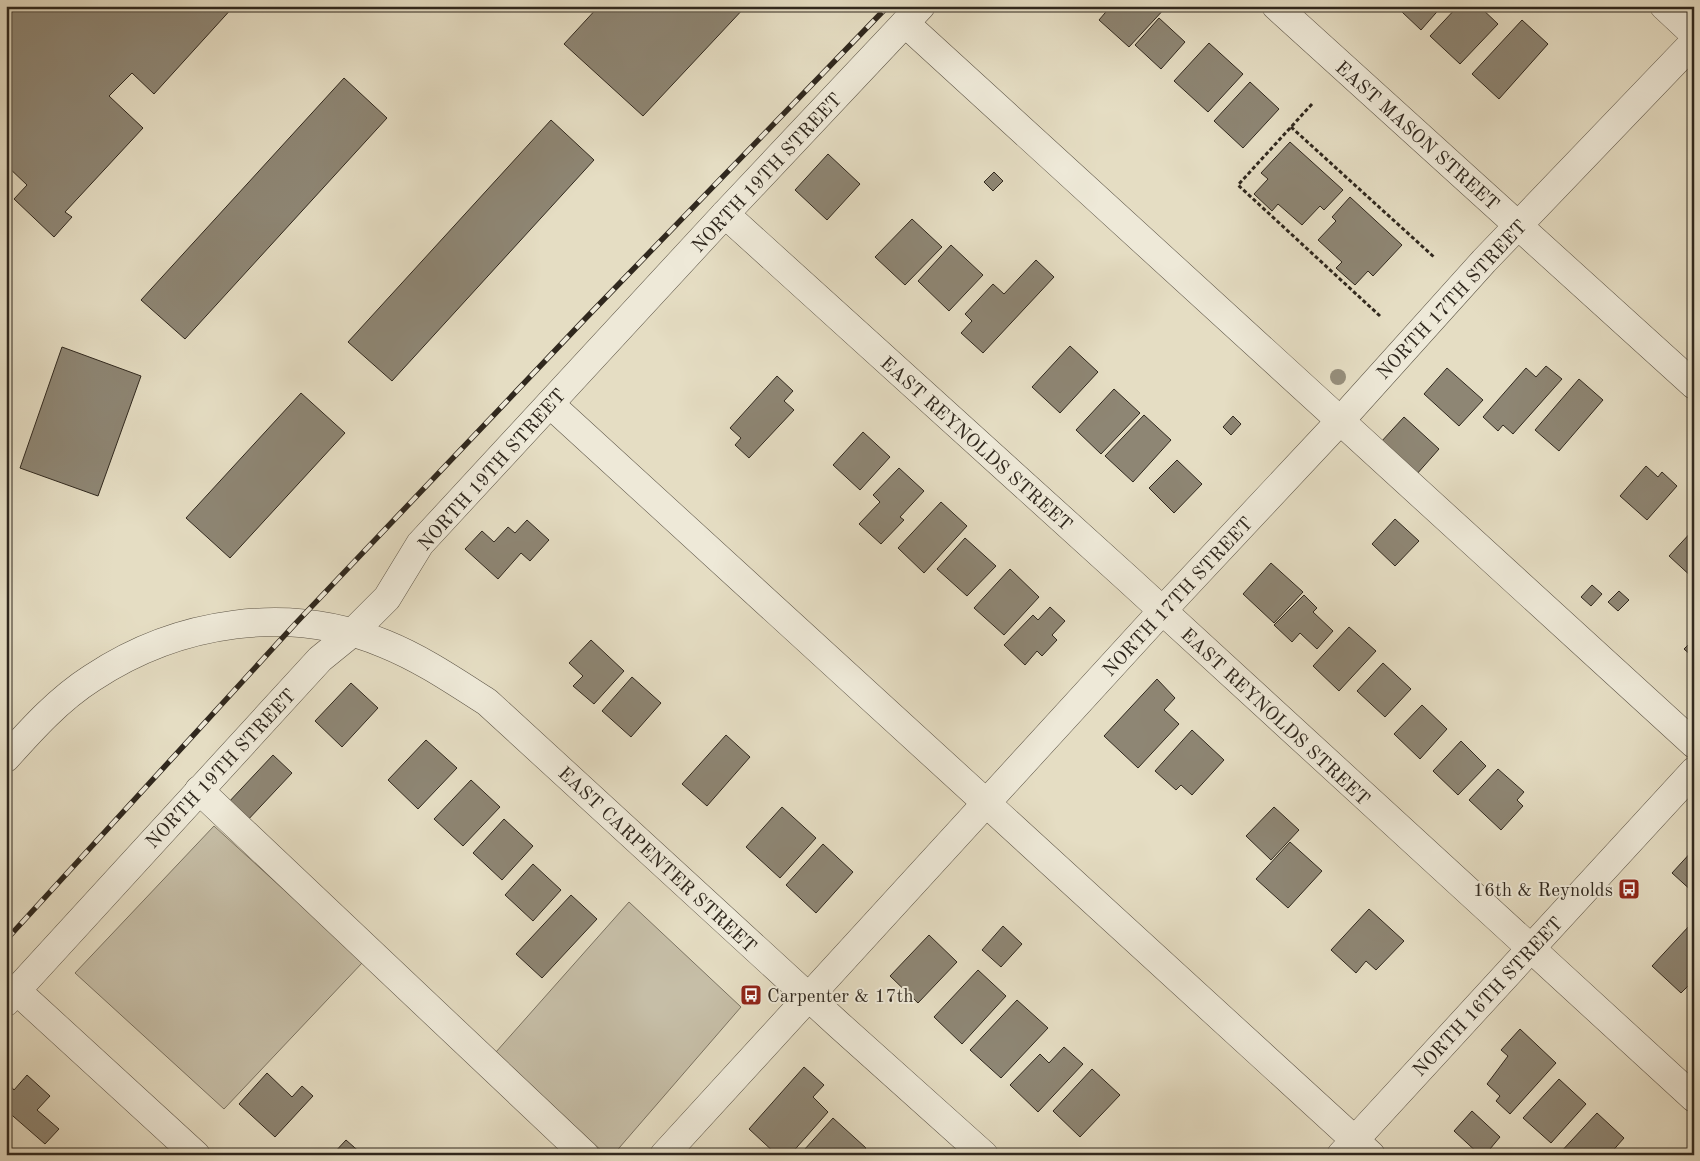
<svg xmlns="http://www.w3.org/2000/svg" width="1700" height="1161" font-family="'Old Standard TT',serif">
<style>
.green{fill:#c6bea7;stroke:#7b7362}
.building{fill:#8e8674;stroke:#30281e}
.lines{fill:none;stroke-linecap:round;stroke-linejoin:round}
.minor-casing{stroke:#5d5547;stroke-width:29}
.path{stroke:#30281e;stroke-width:3;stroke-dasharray:4 2.5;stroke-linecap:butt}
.minor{stroke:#eee9d8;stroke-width:28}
.rail-casing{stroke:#30281e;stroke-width:5.5}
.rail{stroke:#eee9d8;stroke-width:4;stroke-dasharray:11;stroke-linecap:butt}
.tree{fill:#968e7b}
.labels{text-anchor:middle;stroke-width:4;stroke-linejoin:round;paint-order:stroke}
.street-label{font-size:19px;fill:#30281e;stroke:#eee9d8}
.poi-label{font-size:19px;fill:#30281e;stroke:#eee9d8;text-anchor:end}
</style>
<rect width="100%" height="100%" fill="#e5ddc3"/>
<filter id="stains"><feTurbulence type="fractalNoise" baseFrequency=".004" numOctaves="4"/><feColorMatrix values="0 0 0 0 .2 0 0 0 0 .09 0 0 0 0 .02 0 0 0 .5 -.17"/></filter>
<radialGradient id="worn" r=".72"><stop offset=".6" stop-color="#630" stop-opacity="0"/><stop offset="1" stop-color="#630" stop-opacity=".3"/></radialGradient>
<g class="green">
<path d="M214,826L363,962L224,1109L75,973Z"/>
<path d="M629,902L741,1007L613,1155H606L496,1052Z"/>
</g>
<g class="building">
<path d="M6,6H234L154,94L132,73L109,96L143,128L65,212L72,217L54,237L14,199L27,185L6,165Z"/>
<path d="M599,6H746L643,116L564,44Z"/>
<path d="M1111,6H1167L1129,47L1099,20Z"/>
<path d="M1408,6H1442L1421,30L1402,12Z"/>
<path d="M1458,6H1479L1498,24L1460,64L1430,36Z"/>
<path d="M1159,18L1185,42L1161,69L1135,45Z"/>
<path d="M1522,20L1548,44L1499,99L1472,74Z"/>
<path d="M1209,43L1243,74L1208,112L1174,81Z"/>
<path d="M344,78L387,118L185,339L141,300Z"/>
<path d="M1250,82L1279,109L1243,148L1214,121Z"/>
<path d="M551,120L594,160L392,381L348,342Z"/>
<path d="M1290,142L1343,190L1324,210L1320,206L1302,225L1278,204L1272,211L1254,194L1268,179L1261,173Z"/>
<path d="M828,154L860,184L827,220L795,190Z"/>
<path d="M994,172L1003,181L993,191L984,182Z"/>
<path d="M1350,197L1402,245L1373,276L1368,271L1355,285L1336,268L1342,262L1318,240L1336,221L1332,217Z"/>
<path d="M912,219L942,247L905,285L875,257Z"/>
<path d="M951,245L983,275L949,311L918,281Z"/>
<path d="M1036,260L1054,277L983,353L961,333L972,321L965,314L993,284L1004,294Z"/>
<path d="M1070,346L1098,372L1060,413L1032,387Z"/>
<path d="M62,347L141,376L98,496L20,468Z"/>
<path d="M1546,366L1562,379L1513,434L1503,425L1498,431L1483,417L1526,368L1536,377Z"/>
<path d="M1447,368L1483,400L1459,426L1424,394Z"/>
<path d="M777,376L793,391L784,401L794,410L749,458L735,445L741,438L730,428Z"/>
<path d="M1579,379L1603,400L1559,451L1535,430Z"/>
<path d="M1114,389L1140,413L1101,454L1076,430Z"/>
<path d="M301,393L345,433L230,558L186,518Z"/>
<path d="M1144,415L1171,440L1133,482L1105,456Z"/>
<path d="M1233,416L1241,424L1231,435L1223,427Z"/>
<path d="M1404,417L1439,449L1416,475L1380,443Z"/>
<path d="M863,432L890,457L860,490L833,465Z"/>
<path d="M1177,460L1202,484L1174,513L1149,488Z"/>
<path d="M1646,466L1658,477L1662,472L1677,486L1647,520L1620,496Z"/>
<path d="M899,468L924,491L900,517L904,520L881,544L859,524L880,502L873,495Z"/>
<path d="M941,502L967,526L924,573L898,548Z"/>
<path d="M1395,519L1419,541L1395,566L1372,544Z"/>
<path d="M527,520L549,540L530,561L521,553L498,579L465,549L482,531L494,542L508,527L515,533Z"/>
<path d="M1694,529V579L1669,556Z"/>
<path d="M965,538L996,566L967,596L937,569Z"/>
<path d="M1271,563L1303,592L1274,623L1243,594Z"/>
<path d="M1010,569L1039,597L1004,635L974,608Z"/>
<path d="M1592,585L1602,594L1591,606L1581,597Z"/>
<path d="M1619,591L1629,600L1618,611L1608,602Z"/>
<path d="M1304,595L1317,608L1313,612L1333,631L1317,649L1300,633L1292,642L1274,625Z"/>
<path d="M1050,607L1065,621L1052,635L1057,640L1042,656L1037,651L1025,665L1004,645L1033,615L1038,620Z"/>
<path d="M1349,627L1376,651L1339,691L1313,666Z"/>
<path d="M1694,639V656L1693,657L1684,649Z"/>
<path d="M591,640L624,671L594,704L573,686L583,676L569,663Z"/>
<path d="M1383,663L1411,689L1385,717L1357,691Z"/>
<path d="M632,677L661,703L631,737L602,711Z"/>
<path d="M1157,679L1175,698L1164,710L1179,724L1138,768L1104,736Z"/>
<path d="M351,683L378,708L342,747L315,721Z"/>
<path d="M1422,705L1447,729L1420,759L1394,734Z"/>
<path d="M1192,730L1224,760L1192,795L1181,785L1176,790L1155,771Z"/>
<path d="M726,735L750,757L707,806L682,784Z"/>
<path d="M426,740L457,768L418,809L388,780Z"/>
<path d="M1461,741L1486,766L1458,795L1433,771Z"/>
<path d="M273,755L292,773L245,823L226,805Z"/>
<path d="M1498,769L1524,792L1517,800L1523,806L1501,830L1469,800Z"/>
<path d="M471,780L500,807L463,846L434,819Z"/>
<path d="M782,807L816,838L780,878L746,847Z"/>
<path d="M1274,807L1299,830L1271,860L1246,836Z"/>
<path d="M504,819L533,846L502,880L473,853Z"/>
<path d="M1290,842L1322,871L1288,908L1256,879Z"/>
<path d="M823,844L853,872L816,913L786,885Z"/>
<path d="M1694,849V893L1672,873Z"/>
<path d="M533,864L561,890L533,921L505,895Z"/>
<path d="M571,895L597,919L542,978L516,954Z"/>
<path d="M1369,909L1404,941L1376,970L1366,961L1356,973L1331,950Z"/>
<path d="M1690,925L1694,928V980L1681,993L1652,966Z"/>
<path d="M1003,926L1022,944L1001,967L982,950Z"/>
<path d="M929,935L957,962L918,1003L890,976Z"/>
<path d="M978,970L1006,996L962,1044L934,1017Z"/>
<path d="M1017,1000L1048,1028L1001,1078L970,1050Z"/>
<path d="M1520,1029L1556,1063L1510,1114L1496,1101L1500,1096L1487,1084L1508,1056L1501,1050Z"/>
<path d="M1064,1047L1083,1064L1038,1112L1010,1085L1040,1054L1049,1063Z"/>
<path d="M804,1067L824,1085L813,1097L828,1112L790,1155H777L749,1129Z"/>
<path d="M1092,1069L1120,1095L1080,1137L1053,1111Z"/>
<path d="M267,1073L292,1097L302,1086L313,1096L275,1137L239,1104Z"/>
<path d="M27,1075L50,1096L37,1110L59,1129L45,1144L6,1110V1087L9,1084L14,1090Z"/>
<path d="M1559,1079L1586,1104L1551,1143L1523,1118Z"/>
<path d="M1472,1111L1500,1137L1485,1155H1480L1454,1131Z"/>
<path d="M1597,1113L1624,1138L1609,1155H1558Z"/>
<path d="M833,1118L866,1148L860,1155H808L804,1150Z"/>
<path d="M346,1140L363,1155H332Z"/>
</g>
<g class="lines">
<g class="minor-casing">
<g id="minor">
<path d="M1276,6L1694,385"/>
<path d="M1664,6L1694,34"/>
<path d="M905,23L1694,744"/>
<path d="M725,214L1128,579L1694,1098"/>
<path d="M550,404L1371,1155"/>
<path d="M6,758C32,729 59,699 92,678C178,621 289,604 385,644C422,659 454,681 487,702L839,1025L984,1155"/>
<path d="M199,790L585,1155"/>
<path d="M17,991L196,1155"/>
<path d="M6,1002L320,659L352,633L387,598L420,544L725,214L921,6"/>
<path d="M664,1155L1162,611L1340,421L1484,261L1694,42"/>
<path d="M1341,1155L1694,771"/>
</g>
</g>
<g class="path">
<path d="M1312,104L1238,185L1380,316"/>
<path d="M1291,127L1434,257"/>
</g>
<use href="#minor" class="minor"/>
<g class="rail-casing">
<path id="rail" d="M6,940L296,623L585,319L888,6"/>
</g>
<use href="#rail" class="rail"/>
</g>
<circle class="tree" cx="1338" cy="377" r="8"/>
<defs>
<g id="bus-square" transform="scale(1.125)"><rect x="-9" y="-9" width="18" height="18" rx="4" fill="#8f2418" stroke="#eee9d8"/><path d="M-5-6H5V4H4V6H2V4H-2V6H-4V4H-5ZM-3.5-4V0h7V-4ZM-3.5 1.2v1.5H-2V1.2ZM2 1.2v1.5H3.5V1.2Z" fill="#fff"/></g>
</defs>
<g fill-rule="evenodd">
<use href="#bus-square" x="1629" y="889"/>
<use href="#bus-square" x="751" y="995"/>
</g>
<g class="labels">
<g class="street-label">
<text transform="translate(1418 135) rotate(42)" y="7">EAST MASON STREET</text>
<text transform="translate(766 172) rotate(-47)" y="7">NORTH 19TH STREET</text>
<text transform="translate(1451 299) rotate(-47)" y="7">NORTH 17TH STREET</text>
<text transform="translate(977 443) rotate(42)" y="7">EAST REYNOLDS STREET</text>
<text transform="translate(491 469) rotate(-48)" y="7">NORTH 19TH STREET</text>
<text transform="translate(1177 596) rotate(-47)" y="7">NORTH 17TH STREET</text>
<text transform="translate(1276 716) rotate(43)" y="7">EAST REYNOLDS STREET</text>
<text transform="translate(220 768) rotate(-47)" y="7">NORTH 19TH STREET</text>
<text transform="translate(658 859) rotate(43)" y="7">EAST CARPENTER STREET</text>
<text transform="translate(1487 996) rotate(-47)" y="7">NORTH 16TH STREET</text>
</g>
<g class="poi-label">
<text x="1613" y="896">16th &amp; Reynolds</text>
<text x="767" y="1002" text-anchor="start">Carpenter &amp; 17th</text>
</g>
</g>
<rect width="1700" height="1161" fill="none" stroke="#e5ddc3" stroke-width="25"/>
<rect x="8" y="8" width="1685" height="1146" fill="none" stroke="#30281e" stroke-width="2.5"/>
<rect x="12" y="12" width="1675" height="1136" fill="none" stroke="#30281e"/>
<rect width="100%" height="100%" filter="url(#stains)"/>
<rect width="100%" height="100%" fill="url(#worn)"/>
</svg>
